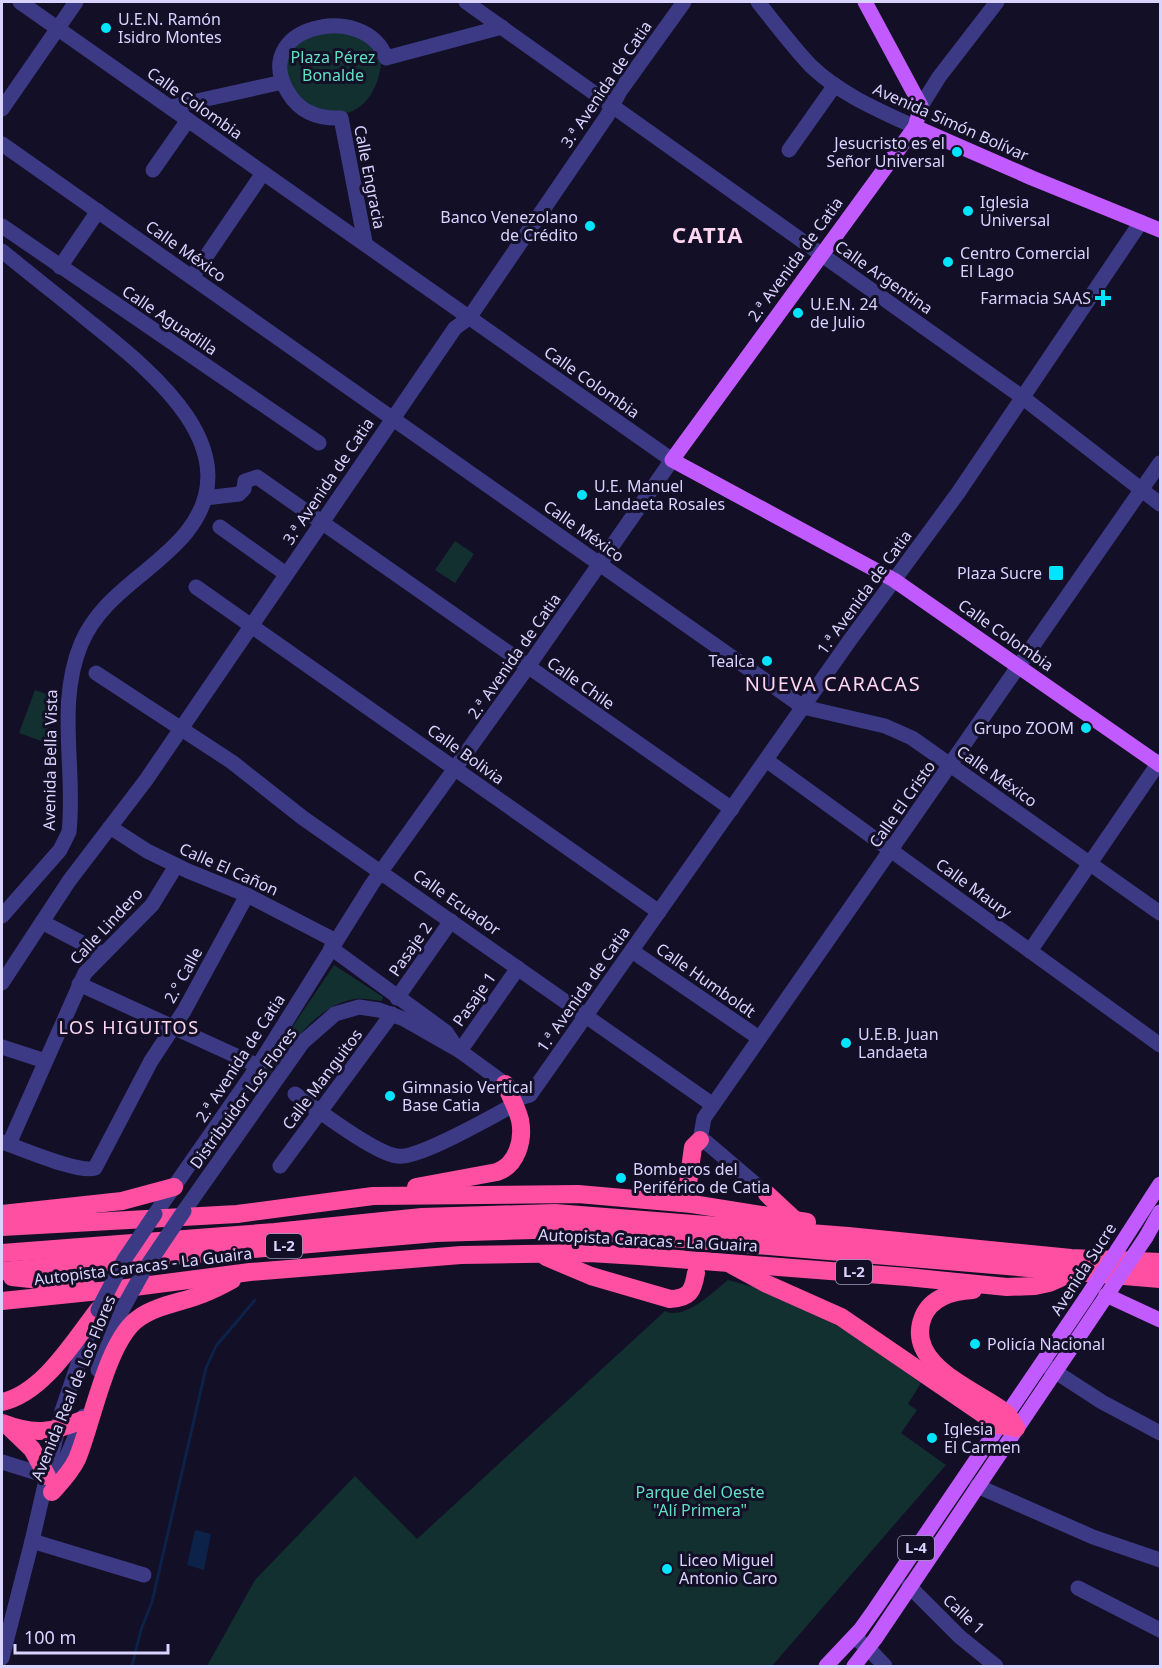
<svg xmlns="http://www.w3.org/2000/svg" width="1162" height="1668" font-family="'Noto Sans',sans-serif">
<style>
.green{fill:#12302f}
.water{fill:#0c2248}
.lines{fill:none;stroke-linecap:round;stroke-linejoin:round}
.stream{stroke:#0c2248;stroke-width:3}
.minor{stroke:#3d3a85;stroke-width:15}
.major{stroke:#c25bff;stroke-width:15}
.highway{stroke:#ff4fa3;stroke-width:18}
.minor-bridge{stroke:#3d3a85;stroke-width:15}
.major-bridge{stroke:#c25bff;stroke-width:15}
.poi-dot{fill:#00e5ff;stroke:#130f26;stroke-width:2}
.labels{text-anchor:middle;stroke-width:6;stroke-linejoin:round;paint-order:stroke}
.shield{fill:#130f26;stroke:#9e99be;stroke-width:1.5}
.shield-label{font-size:15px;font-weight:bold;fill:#d9d4ff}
.poi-label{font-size:16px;fill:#d9d4ff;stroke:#130f26;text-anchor:start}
.park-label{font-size:16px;fill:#5fe0c0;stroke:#130f26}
.street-label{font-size:16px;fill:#d9d4ff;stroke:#130f26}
.neighbourhood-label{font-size:18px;letter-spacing:1.5px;fill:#ffd6f0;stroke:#130f26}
.quarter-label{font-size:20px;letter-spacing:1.5px;fill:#ffd6f0;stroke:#130f26}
.district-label{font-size:22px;font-weight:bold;letter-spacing:1.5px;fill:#ffd6f0;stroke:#130f26}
</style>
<rect width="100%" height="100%" fill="#130f26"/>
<g class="green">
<path d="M328,18L352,21L381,60C381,83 366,114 339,114C328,114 316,108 306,106L287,80L286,55L311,23Z"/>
<path d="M455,541L474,554L455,583L435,570Z"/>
<path d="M35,690L60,699L44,742L19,733Z"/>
<path d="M334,965L383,997L382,1001C373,1000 364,998 355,999C311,1005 281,1061 256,1094L250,1090Z"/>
<path d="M728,1280C742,1284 755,1287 769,1292C823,1312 875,1349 921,1383L908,1404L917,1410L901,1433L946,1465L772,1666H207L255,1580L355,1476L417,1539L665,1311C685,1321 714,1291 728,1280Z"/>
</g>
<path class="water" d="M195,1530L211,1534L204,1570L187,1565Z"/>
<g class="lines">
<path class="stream" d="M132,1666L141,1630L152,1602L206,1368L216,1346L255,1300"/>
<g class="minor">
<path d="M20,2L672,460L527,668L372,884L258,1066L155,1214"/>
<path d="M466,2L1022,397L1160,504"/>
<path d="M758,2C775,23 792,46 811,66C840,94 878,110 915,127"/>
<path d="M921,106L939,77L997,2"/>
<path d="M170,107L283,82"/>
<path d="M2,109L76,2"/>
<path d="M2,144L803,707L885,726L912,738L1160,913"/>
<path d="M789,150L835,85"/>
<path d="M153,170L188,120"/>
<path d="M2,226L319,443"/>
<path d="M365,242L341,118C320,119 301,113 289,94C246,26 366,0 386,58L502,27"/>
<path d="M2,251C31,275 61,298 90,322C150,370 253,450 186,533C153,573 102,594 81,644C56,705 76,769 69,832L60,850L2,916"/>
<path d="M60,267L98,211"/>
<path d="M192,277L263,173"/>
<path d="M205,498L239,494L244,489L245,481L257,477L732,809"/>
<path d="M220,527L286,574"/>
<path d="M196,587L659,912"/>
<path d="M96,673L232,762L303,818L713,1105"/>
<path d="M766,760L1160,1045"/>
<path d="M110,827L147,851L188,871L247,895L336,941"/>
<path d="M42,922L103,954"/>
<path d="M331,948L446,1032L456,1047"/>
<path d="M632,951L759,1038"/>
<path d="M1030,951L1160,761"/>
<path d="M2,983L69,881L146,780L455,328L469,318L607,116L620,91L684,2"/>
<path d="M79,984L258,1066"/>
<path d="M397,998L451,921"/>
<path d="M2,1047L45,1061"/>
<path d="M460,1051L518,968"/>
<path d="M295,1094C317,1109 374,1153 397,1156C418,1160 492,1116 514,1105"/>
<path d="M2,1142C21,1148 79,1174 95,1168L151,1061L184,1011L247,895"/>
<path d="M9,1144L85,973L152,905L176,866"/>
<path d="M280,1166L392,1014"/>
<path d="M767,1194L706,1142L700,1140L704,1118L1160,463"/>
<path d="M184,1211L303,1042L335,1014L359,1007L379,1010L404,1019L460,1051L523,1097L530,1095L850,640L958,493L1141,222"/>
<path d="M1045,1365L1102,1402L1160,1433"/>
<path d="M98,1370L123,1308"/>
<path d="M2,1462L47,1476"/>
<path d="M56,1482L84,1416"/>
<path d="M977,1486L1093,1537L1160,1560"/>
<path d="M32,1541L144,1575"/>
<path d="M909,1586L960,1637L996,1666"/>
<path d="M1078,1588L1160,1630"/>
<path d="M854,1637L868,1648L885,1666"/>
<path d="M2,1658L32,1541L62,1411L91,1326"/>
</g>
<g class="major">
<path d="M865,2L921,106L915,127L672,460L894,580L1160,765"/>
<path d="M915,127L1032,178L1160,230"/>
<path d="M1146,1237L1160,1212"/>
<path d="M1118,1249L1160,1184"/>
<path d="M1106,1295L1160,1320"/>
<path d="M826,1666L860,1630L875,1609L1086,1298"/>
<path d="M854,1666L875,1639L1111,1289"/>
</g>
<g class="highway">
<path d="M416,1187L497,1172C517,1165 524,1140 520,1120C517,1108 510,1095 505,1084"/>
<path d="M687,1191L693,1147L700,1140"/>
<path d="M767,1194L795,1220"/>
<path d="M2,1214L122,1201L174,1187"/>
<path d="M2,1227L237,1214L373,1196L578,1194L692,1204L807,1222"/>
<path d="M2,1253L275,1232L422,1217L555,1213L848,1236L1071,1258L1160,1262"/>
<path d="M546,1257L591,1276L670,1299C690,1298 693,1291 696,1273"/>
<path d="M732,1265L767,1284L841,1317L999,1425L1016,1428"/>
<path d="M2,1271L436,1233L567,1229L1160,1279"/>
<path d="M12,1277L86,1285"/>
<path d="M973,1290C954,1291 931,1297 923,1317C904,1365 977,1390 1006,1413C1010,1417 1013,1423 1016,1428"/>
<path d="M2,1301L119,1289L250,1272L461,1255L589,1253L639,1256L907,1277L1007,1287L1035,1286L1049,1283L1074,1272"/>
<path d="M2,1402C43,1393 73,1342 98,1310"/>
<path d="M2,1423C33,1435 52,1433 82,1420"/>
<path d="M7,1425L32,1449L47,1476"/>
<path d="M52,1492C61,1482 71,1472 77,1459C92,1424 107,1339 139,1318C157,1305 183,1302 203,1294C213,1290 223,1285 232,1280"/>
</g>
<g class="minor-bridge">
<path d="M123,1308L143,1272L184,1211"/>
<path d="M98,1310L124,1260L155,1214"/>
</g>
<g class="major-bridge">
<path d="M1111,1289L1146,1237"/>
<path d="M1086,1298L1118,1249"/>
</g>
</g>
<g class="poi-dot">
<circle cx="106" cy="28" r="6"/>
<circle cx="957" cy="152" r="6"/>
<circle cx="968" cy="211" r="6"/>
<circle cx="590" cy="226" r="6"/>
<circle cx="948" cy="262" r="6"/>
<path d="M1100 289h6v6h6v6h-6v6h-6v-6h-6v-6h6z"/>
<circle cx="798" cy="313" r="6"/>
<circle cx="582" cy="495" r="6"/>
<rect x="1048" y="565" width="16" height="16" rx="3"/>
<circle cx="767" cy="661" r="6"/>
<circle cx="1086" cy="728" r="6"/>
<circle cx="846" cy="1043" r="6"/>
<circle cx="390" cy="1096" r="6"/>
<circle cx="621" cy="1178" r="6"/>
<circle cx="975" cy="1344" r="6"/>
<circle cx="932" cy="1438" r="6"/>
<circle cx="667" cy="1569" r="6"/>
</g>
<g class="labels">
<g class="shield">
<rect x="266" y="1234" width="36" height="24" rx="4.5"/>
<rect x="836" y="1260" width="36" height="24" rx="4.5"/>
<rect x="898" y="1536" width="36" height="24" rx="4.5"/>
</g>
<g class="shield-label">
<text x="284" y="1251">L-2</text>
<text x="854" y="1277">L-2</text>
<text x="916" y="1553">L-4</text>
</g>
<g class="poi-label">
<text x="118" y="25">U.E.N. Ramón<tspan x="118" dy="18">Isidro Montes</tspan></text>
<text x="945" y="149" text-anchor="end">Jesucristo es el<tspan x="945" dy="18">Señor Universal</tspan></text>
<text x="980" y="208">Iglesia<tspan x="980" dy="18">Universal</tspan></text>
<text x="578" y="223" text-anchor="end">Banco Venezolano<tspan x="578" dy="18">de Crédito</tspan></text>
<text x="960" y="259">Centro Comercial<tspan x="960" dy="18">El Lago</tspan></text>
<text x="1091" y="304" text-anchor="end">Farmacia SAAS</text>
<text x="810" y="310">U.E.N. 24<tspan x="810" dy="18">de Julio</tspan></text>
<text x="594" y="492">U.E. Manuel<tspan x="594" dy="18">Landaeta Rosales</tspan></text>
<text x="1042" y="579" text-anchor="end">Plaza Sucre</text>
<text x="755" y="667" text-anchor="end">Tealca</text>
<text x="1074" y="734" text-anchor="end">Grupo ZOOM</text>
<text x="858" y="1040">U.E.B. Juan<tspan x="858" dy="18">Landaeta</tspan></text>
<text x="402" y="1093">Gimnasio Vertical<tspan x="402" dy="18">Base Catia</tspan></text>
<text x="633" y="1175">Bomberos del<tspan x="633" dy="18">Periférico de Catia</tspan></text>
<text x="987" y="1350">Policía Nacional</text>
<text x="944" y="1435">Iglesia<tspan x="944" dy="18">El Carmen</tspan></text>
<text x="679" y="1566">Liceo Miguel<tspan x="679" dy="18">Antonio Caro</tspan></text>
</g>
<g class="park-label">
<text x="333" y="63">Plaza Pérez<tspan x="333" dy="18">Bonalde</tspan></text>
<text x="700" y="1498">Parque del Oeste<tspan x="700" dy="18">"Alí Primera"</tspan></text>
</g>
<g class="street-label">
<text transform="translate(606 84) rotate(-56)" y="6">3.ª Avenida de Catia</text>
<text transform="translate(195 103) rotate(35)" y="6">Calle Colombia</text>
<text transform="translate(951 122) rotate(24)" y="6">Avenida Simón Bolívar</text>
<text transform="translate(370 177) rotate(79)" y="6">Calle Engracia</text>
<text transform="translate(186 251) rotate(35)" y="6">Calle México</text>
<text transform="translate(795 259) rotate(-54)" y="6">2.ª Avenida de Catia</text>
<text transform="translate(884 277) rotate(35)" y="6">Calle Argentina</text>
<text transform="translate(170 320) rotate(34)" y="6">Calle Aguadilla</text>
<text transform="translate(592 382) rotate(35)" y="6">Calle Colombia</text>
<text transform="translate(328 481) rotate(-56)" y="6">3.ª Avenida de Catia</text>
<text transform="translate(584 531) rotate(35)" y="6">Calle México</text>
<text transform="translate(864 592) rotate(-54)" y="6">1.ª Avenida de Catia</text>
<text transform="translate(1006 635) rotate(35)" y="6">Calle Colombia</text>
<text transform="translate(514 656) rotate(-55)" y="6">2.ª Avenida de Catia</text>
<text transform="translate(581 683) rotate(35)" y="6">Calle Chile</text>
<text transform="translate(466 754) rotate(36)" y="6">Calle Bolivia</text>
<text transform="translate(50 760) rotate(-89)" y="6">Avenida Bella Vista</text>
<text transform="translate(997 776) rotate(35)" y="6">Calle México</text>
<text transform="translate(902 804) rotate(-55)" y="6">Calle El Cristo</text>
<text transform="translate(229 869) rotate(24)" y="6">Calle El Cañon</text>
<text transform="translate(974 888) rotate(36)" y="6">Calle Maury</text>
<text transform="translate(457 902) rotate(35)" y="6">Calle Ecuador</text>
<text transform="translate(106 926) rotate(-47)" y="6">Calle Lindero</text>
<text transform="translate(410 949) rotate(-55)" y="6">Pasaje 2</text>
<text transform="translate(183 975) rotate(-61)" y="6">2.° Calle</text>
<text transform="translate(706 980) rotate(35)" y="6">Calle Humboldt</text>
<text transform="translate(583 989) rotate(-55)" y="6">1.ª Avenida de Catia</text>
<text transform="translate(474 999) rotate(-55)" y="6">Pasaje 1</text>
<text transform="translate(240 1058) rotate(-57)" y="6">2.ª Avenida de Catia</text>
<text transform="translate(322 1079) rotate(-53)" y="6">Calle Manguitos</text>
<text transform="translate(243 1098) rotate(-54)" y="6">Distribuidor Los Flores</text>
<text transform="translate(648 1240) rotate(3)" y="6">Autopista Caracas - La Guaira</text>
<text transform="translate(143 1266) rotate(-7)" y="6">Autopista Caracas - La Guaira</text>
<text transform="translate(1083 1269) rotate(-57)" y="6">Avenida Sucre</text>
<text transform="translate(73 1388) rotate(-68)" y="6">Avenida Real de Los Flores</text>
<text transform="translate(964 1614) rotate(43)" y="6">Calle 1</text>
</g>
<g class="neighbourhood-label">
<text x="129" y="1034">LOS HIGUITOS</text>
</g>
<g class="quarter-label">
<text x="833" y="691">NUEVA CARACAS</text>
</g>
<g class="district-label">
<text x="708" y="243">CATIA</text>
</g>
</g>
<rect width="1162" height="1668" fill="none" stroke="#d9d4ff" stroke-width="6"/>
<path d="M15 1644v9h153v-9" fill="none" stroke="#d9d4ff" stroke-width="3"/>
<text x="24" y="1644" font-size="18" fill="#d9d4ff" stroke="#130f26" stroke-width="4.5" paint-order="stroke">100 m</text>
</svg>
